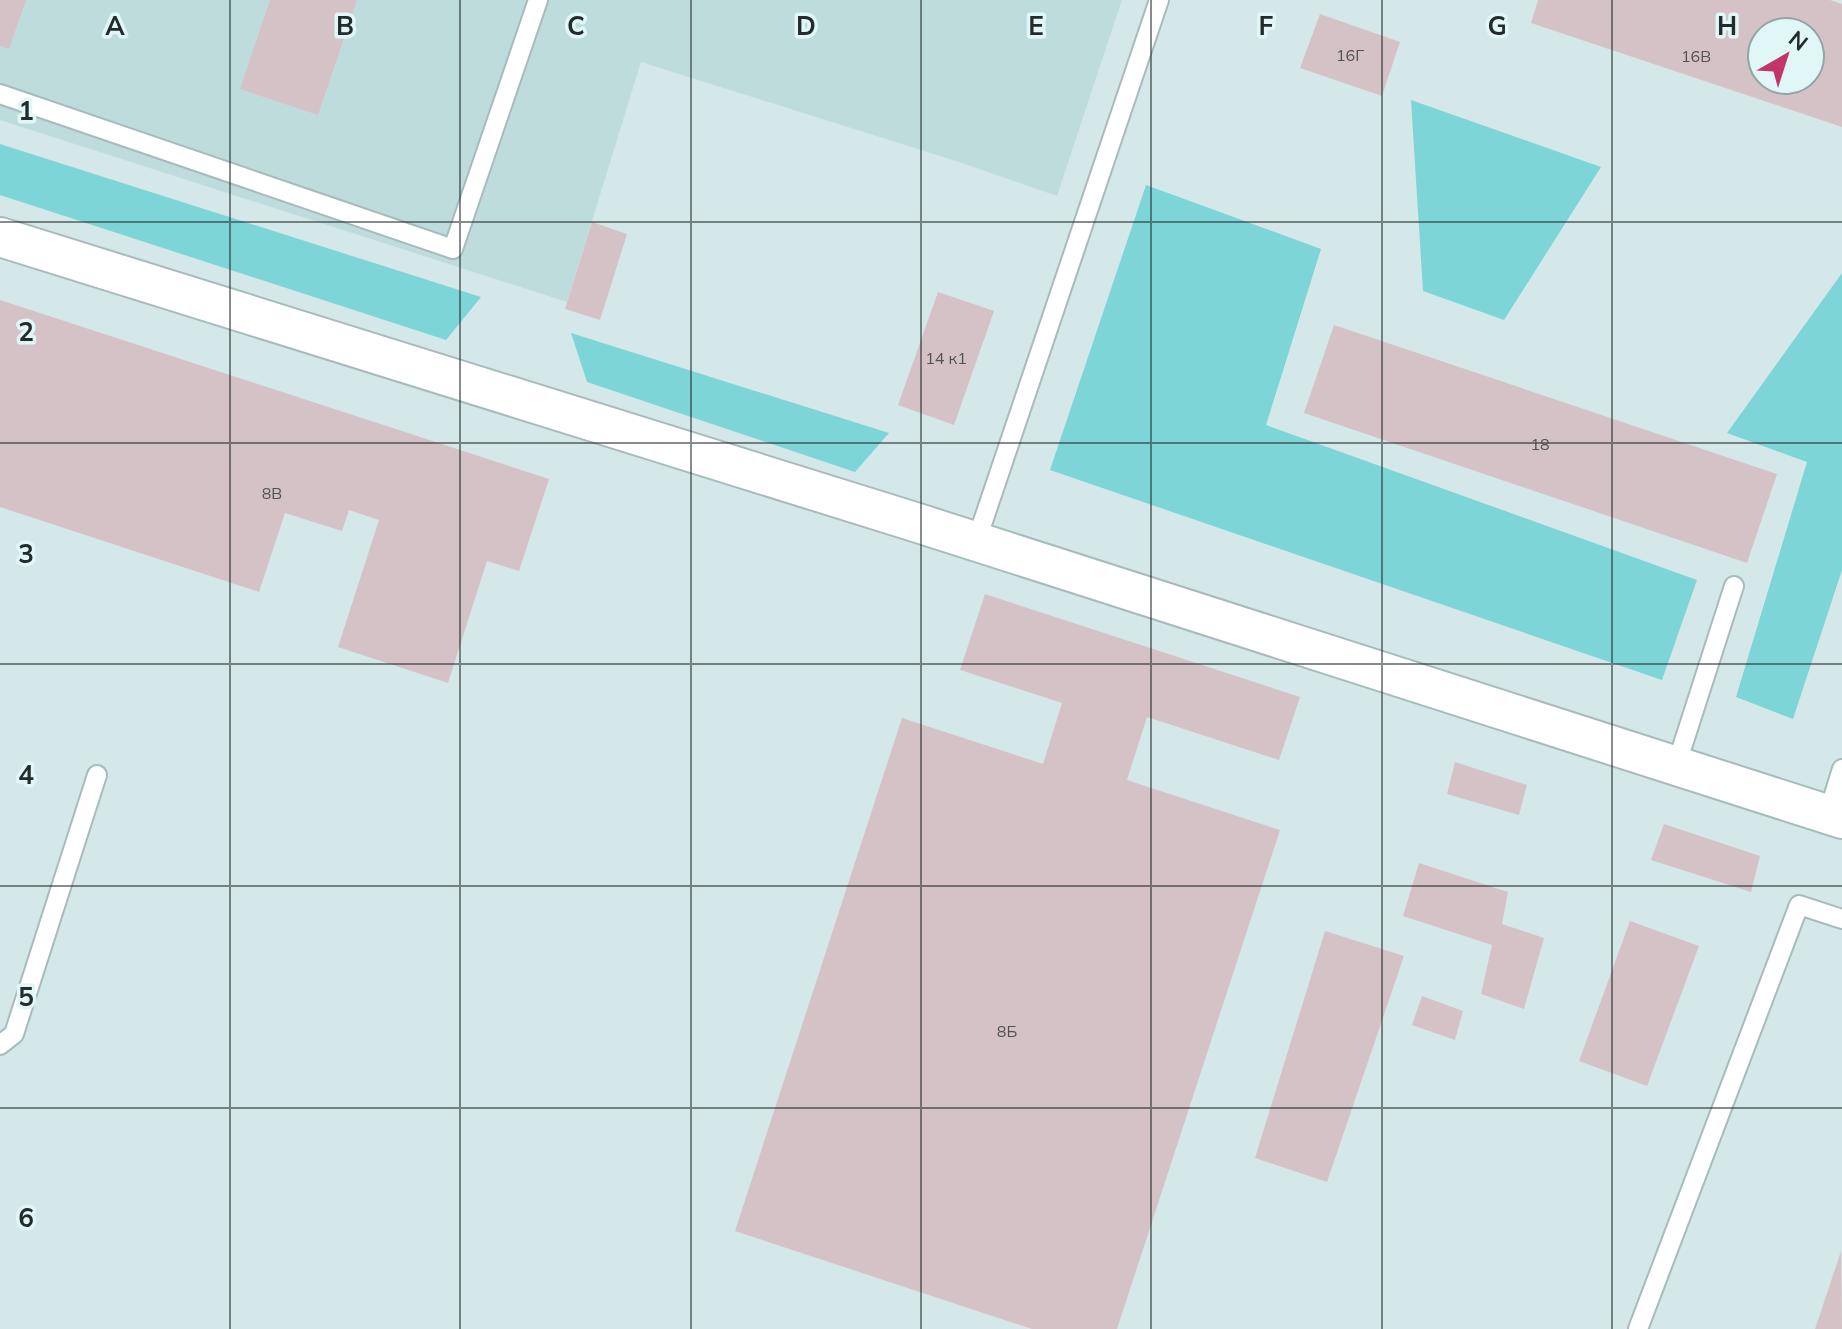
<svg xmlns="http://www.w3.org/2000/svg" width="1842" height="1329" font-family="Mulish,sans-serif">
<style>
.built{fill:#bfdcdd}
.green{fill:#7dd5d7}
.building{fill:#d5c2c6;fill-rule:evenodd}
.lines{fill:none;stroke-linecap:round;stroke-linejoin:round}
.service-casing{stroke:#a7bbbc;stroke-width:22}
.minor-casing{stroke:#a7bbbc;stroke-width:42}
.service{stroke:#fff;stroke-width:18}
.minor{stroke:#fff;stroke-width:38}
.grid{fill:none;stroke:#232b2b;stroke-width:2;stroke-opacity:0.55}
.labels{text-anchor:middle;stroke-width:7;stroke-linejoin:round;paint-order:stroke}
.number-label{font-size:16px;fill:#505152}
.grid-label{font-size:26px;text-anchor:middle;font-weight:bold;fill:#232b2b;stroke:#e1f6f6;stroke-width:7;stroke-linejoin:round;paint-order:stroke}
</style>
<rect width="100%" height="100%" fill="#d4e8e9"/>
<path class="built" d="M0,0H1122L1057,196L959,162L641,62L567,302L0,120Z"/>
<g class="green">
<path d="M1411,100L1601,167L1504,320L1423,291Z"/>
<path d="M0,144L481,297L446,340L0,195Z"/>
<path d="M1146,185L1321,249L1266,425L1697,580L1662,680L1050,470Z"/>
<path d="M1842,273V570L1793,719L1736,697L1807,462L1727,433Z"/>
<path d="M571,333L889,433L855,472L587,382Z"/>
</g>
<g class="building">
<path d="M0,0H26L9,49L0,46Z"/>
<path d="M270,0H357L318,115L240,89Z"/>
<path d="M1538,0H1830L1842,4V127L1531,23ZM1762,32H1810V80H1762Z"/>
<path d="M1320,14L1400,42L1382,96L1300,68Z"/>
<path d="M592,222L627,234L600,320L565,309Z"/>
<path d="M938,292L994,311L954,425L898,405Z"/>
<path d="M0,300L549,479L519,571L487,561L448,683L338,647L379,520L349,510L342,531L285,513L259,592L0,507Z"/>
<path d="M1334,325L1777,474L1747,563L1304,413Z"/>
<path d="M985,594L1300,697L1279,760L1147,717L1127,780L1280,830L1117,1329H1032L735,1231L902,718L1043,764L1062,703L960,670Z"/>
<path d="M1455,762L1527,785L1519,815L1447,794Z"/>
<path d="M1664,824L1760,856L1751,892L1651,860Z"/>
<path d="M1419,863L1508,892L1502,924L1544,938L1524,1009L1481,994L1492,945L1403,916Z"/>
<path d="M1630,921L1699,946L1647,1086L1579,1061Z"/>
<path d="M1325,931L1404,956L1327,1182L1255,1158Z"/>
<path d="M1422,996L1463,1011L1455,1040L1412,1025Z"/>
<path d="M1841,1251L1842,1329H1815Z"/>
</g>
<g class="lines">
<g class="service-casing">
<g id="service">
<path d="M0,94L453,249L538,0"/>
<path d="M976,542L1159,0"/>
<path d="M1676,766L1734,586"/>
<path d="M1828,814L1842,769"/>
<path d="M0,1045L14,1034L97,775"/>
<path d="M1638,1329L1799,905L1842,919"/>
</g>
</g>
<g class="minor-casing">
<path id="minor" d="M0,237L918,523L1842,819"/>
</g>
<use href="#service" class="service"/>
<use href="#minor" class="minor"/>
</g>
<path class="grid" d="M230,0V1329M460,0V1329M691,0V1329M921,0V1329M1151,0V1329M1382,0V1329M1612,0V1329M0,222H1842M0,443H1842M0,664H1842M0,886H1842M0,1108H1842"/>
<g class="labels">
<g class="number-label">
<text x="1350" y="61">16Г</text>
<text x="1696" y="62">16В</text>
<text x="946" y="364">14 к1</text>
<text x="1540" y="450">18</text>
<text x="272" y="499">8В</text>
<text x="1007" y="1037">8Б</text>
</g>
</g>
<g class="grid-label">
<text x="115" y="35">A</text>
<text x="345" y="35">B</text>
<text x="576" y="35">C</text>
<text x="806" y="35">D</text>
<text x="1036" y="35">E</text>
<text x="1266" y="35">F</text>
<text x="1497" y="35">G</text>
<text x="1727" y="35">H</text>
<text x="26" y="120">1</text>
<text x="26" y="341">2</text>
<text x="26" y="563">3</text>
<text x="26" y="784">4</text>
<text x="26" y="1006">5</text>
<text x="26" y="1227">6</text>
</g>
<g transform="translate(1786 56) rotate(39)"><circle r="38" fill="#e1f6f6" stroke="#95a5a5" stroke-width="2"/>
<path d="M0-6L14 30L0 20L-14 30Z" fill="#c13568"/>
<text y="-12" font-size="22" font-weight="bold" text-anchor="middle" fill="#232b2b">N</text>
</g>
</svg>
